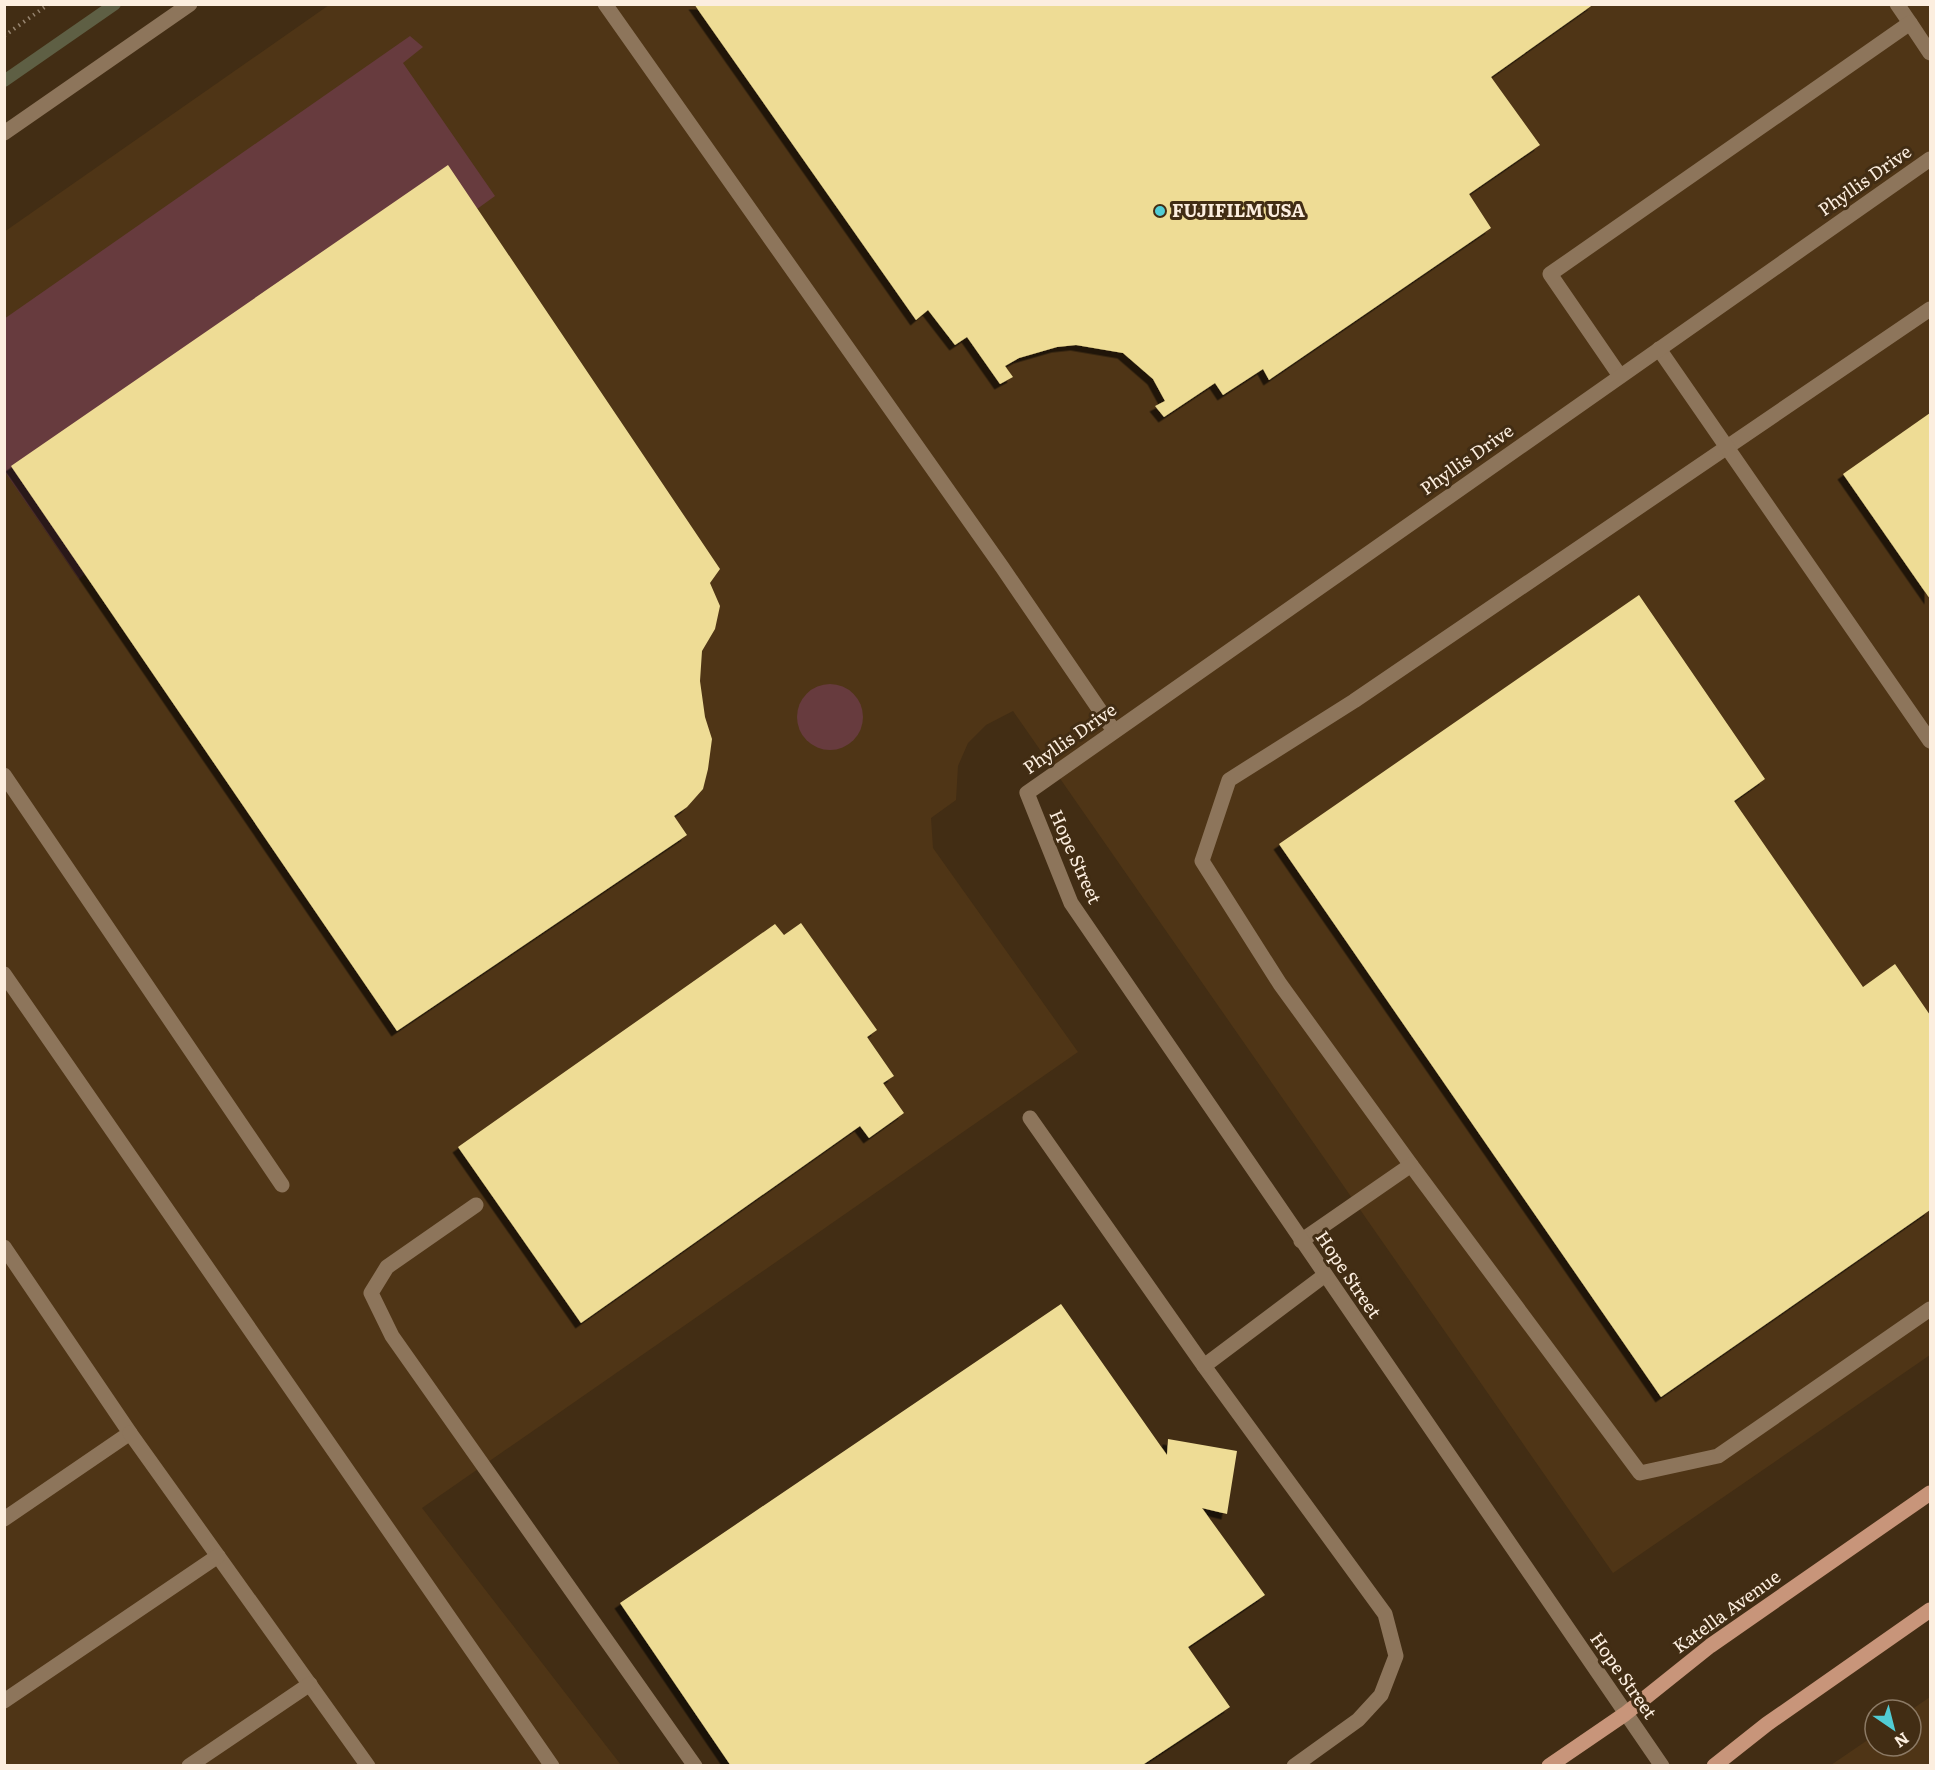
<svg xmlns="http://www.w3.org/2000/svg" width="1935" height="1770" font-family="Literata,serif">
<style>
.built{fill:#4f3516}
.green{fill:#673b3e}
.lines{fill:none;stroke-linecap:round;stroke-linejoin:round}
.stream{stroke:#5e5f44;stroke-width:12}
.building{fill:#eedc95;filter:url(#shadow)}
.path{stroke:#95836e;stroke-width:4;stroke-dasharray:1.5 4.5;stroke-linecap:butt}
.service{stroke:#8d755b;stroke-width:15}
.tertiary{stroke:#8d755b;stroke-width:15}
.primary{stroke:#c8957a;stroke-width:15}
.poi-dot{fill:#51ccd4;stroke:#422d14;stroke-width:2}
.labels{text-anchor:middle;stroke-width:6;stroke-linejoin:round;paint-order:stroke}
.street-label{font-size:18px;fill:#fceedf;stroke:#422d14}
.poi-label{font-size:18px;font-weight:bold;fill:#fceedf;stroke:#422d14;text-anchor:start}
</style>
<defs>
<filter id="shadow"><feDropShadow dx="-5.5" dy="5.5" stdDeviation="0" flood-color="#0009"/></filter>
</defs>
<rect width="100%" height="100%" fill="#422d14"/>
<g class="built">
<path d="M329,5H1930V1355L1613,1573L1013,711L986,725L968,743L958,766L956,800L931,818L933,848L1078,1052L422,1508L621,1765H5L4,232Z"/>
<path d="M1930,1697V1765H1831L1875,1735V1746H1911V1710Z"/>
</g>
<g class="green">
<path d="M410,36L423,47L403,63L495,196L477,209L79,579L5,472L4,319Z"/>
<circle cx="830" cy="717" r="33"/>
</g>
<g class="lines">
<path class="stream" d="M4,81L115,4"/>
</g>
<g class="building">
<path d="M694,4H1594L1491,77L1540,145L1469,194L1491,228L1269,380L1263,369L1223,395L1215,383L1164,417L1155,406L1165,401L1153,379L1123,353L1076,345L1057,347L1019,358L1005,366L1013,377L1000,384L967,337L955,345L928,310L916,320Z"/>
<path d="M448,165L720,569L710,583L720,606L715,629L702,651L700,681L705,717L712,739L708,769L703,789L687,807L674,816L687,835L397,1031L11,466Z"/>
<path d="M1930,413V599L1843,474Z"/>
<path d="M1639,595L1765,779L1734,801L1863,987L1895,964L1930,1015V1210L1661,1397L1279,844Z"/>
<path d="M801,923L877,1030L867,1037L894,1076L883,1083L904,1113L869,1138L860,1126L581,1323L458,1147L775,924L784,935Z"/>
<path d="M1061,1304L1167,1455L1168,1439L1237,1451L1227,1514L1202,1508L1265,1595L1188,1647L1230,1707L1141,1766H731L620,1603Z"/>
</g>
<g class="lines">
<path class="path" d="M4,36L49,4"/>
<g class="service">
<path d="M605,4L1002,567L1114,731"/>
<path d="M1897,4L1910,23"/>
<path d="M4,133L190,4"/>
<path d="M1930,309L1354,701L1229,780L1202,861L1280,984L1411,1165L1640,1473L1718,1456L1930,1309"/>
<path d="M1659,349L1930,741"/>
<path d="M1620,376L1550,274L1910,23L1930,53"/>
<path d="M4,775L282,1185"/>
<path d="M4,974L552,1766"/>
<path d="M1030,1118L1204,1366L1385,1614L1396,1656L1381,1695L1358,1720L1294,1766"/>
<path d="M476,1205L387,1267L371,1293L392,1336L695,1766"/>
<path d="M1301,1241L1411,1165"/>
<path d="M4,1247L130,1433L4,1519"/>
<path d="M1204,1366L1325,1275"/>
<path d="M130,1433L368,1766"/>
<path d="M4,1701L218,1556"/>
<path d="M189,1766L310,1684"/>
</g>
<path class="tertiary" d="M1662,1766L1071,903L1027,793L1930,159"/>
<g class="primary">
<path d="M1549,1766L1625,1714L1710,1646L1930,1493"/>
<path d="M1714,1766L1767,1724L1930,1610"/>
</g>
</g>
<circle class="poi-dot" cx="1160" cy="211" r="6"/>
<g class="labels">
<g class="street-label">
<text transform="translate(1865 181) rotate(-35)" y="6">Phyllis Drive</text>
<text transform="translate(1467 460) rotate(-35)" y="6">Phyllis Drive</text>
<text transform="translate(1070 739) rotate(-35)" y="6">Phyllis Drive</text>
<text transform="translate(1075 857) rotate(66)" y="6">Hope Street</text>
<text transform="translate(1348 1275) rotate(56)" y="6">Hope Street</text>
<text transform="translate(1727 1612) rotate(-36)" y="6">Katella Avenue</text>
<text transform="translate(1623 1676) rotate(55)" y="6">Hope Street</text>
</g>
<g class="poi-label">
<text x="1172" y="217">FUJIFILM USA</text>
</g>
</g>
<rect width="1935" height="1770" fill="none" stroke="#fceedf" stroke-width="12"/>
<g transform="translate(1893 1728) rotate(145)"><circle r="28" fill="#422d14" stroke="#8c7a65" stroke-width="1.5"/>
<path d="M0-4.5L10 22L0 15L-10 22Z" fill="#51ccd4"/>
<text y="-9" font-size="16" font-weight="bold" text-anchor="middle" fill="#fceedf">N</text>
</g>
</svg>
